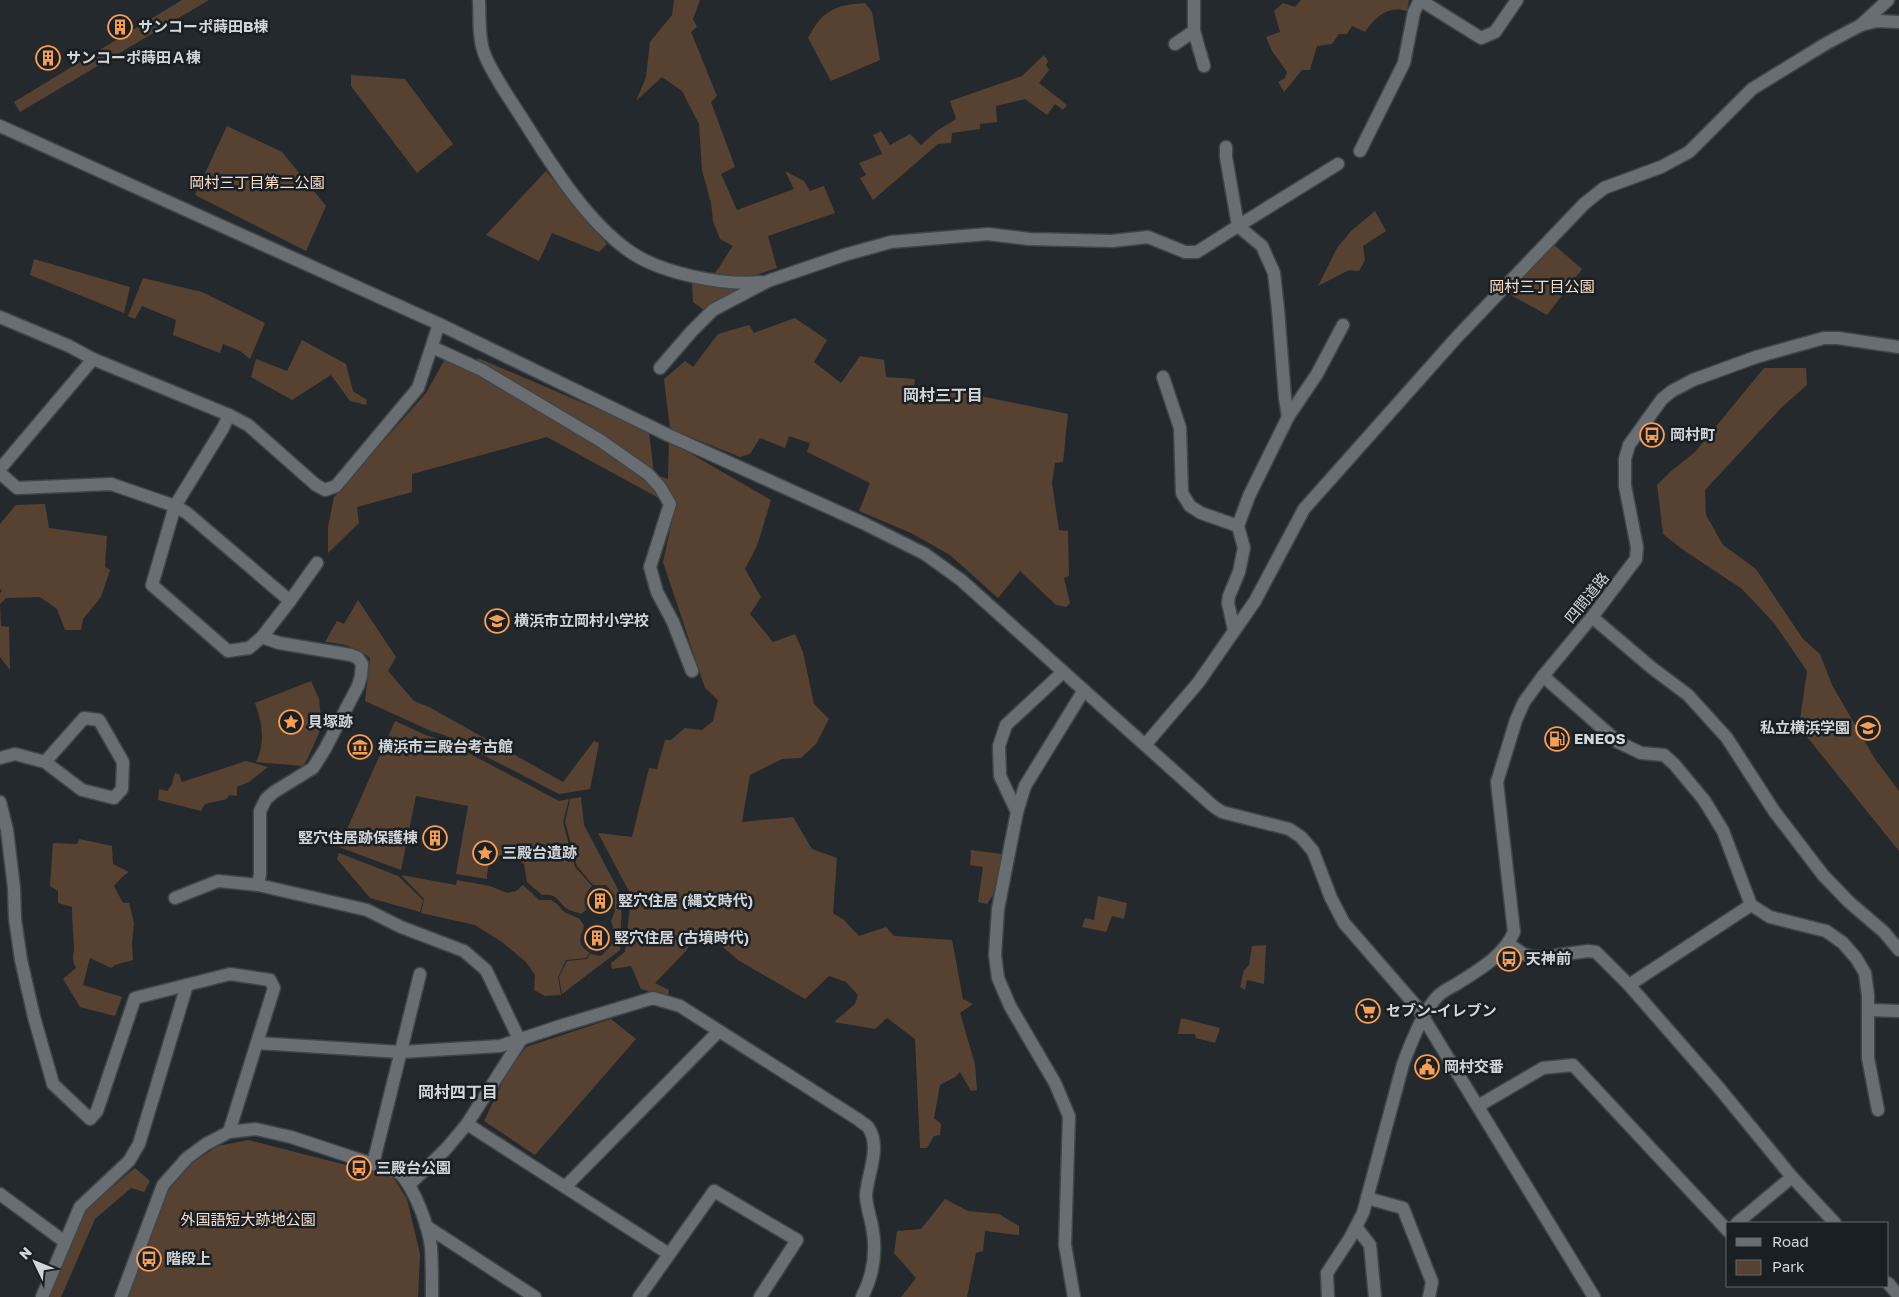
<svg xmlns="http://www.w3.org/2000/svg" width="1899" height="1297" font-family="'Golos Text','Noto Sans JP',sans-serif">
<style>
.green{fill:#574232}
.lines{fill:none;stroke-linecap:round;stroke-linejoin:round}
.minor-casing{stroke:#404548;stroke-width:15}
.minor{stroke:#686e72;stroke-width:12}
.labels{text-anchor:middle;stroke-width:5;stroke-linejoin:round;paint-order:stroke}
.poi-label{font-size:15px;font-weight:bold;fill:#d3d6d9;stroke:#1a1f23;text-anchor:start}
.park-label{font-size:15px;fill:#fbdec9;stroke:#1a1f23}
.street-label{font-size:15px;fill:#d3d6d9;stroke:#1a1f23}
.neighbourhood-label{font-size:16px;font-weight:bold;fill:#d3d6d9;stroke:#1a1f23}
</style>
<rect width="100%" height="100%" fill="#24292d"/>
<g class="green">
<path d="M182,0H209L20,112L14,102Z"/>
<path d="M674,0H700L693,19L697,27L691,32L717,96L711,102L735,167L721,174L737,210L794,189L785,171L804,181L810,191L824,186L835,213L768,236L777,268L740,280L712,276C721,267 725,256 733,246L720,239L713,221L711,203L702,170L699,124L682,91L662,77L636,101L646,77L650,42L672,15Z"/>
<path d="M1301,0H1409L1407,11C1388,5 1375,17 1365,32L1352,26L1347,34H1339L1332,44L1317,46L1310,70H1302L1284,92L1278,82L1285,78L1287,72L1272,51L1266,37L1280,32L1274,11L1283,3L1295,7Z"/>
<path d="M865,3L872,12L880,60L831,81L808,38C822,11 834,5 865,3Z"/>
<path d="M1044,55L1048,61L1046,65L1049,70L1039,83L1067,105L1063,110L1055,104L1047,115L1025,99L996,106L997,122L980,124V129L952,133L951,143L938,144L873,200L860,178L866,175L859,163L882,154L873,135L881,131L890,145L910,134L921,145L938,130L956,119L950,101L1022,76Z"/>
<path d="M351,75L405,79L453,144L417,173L351,86Z"/>
<path d="M227,126L282,152L326,206L306,251L195,195Z"/>
<path d="M546,171L607,244L599,252L552,233L539,261L486,235Z"/>
<path d="M1375,211L1386,231L1363,246L1365,260L1359,271L1349,270L1318,286L1337,248L1351,231Z"/>
<path d="M1553,244L1582,269L1547,315L1507,293Z"/>
<path d="M34,259L130,287L124,313L30,275Z"/>
<path d="M143,278L202,292L265,323L250,359L240,351L223,344L220,353L173,335L176,320L142,306L135,319L128,316Z"/>
<path d="M692,282L746,288L704,310L693,302Z"/>
<path d="M795,318L827,340L814,362L841,383L860,356L884,360L886,377L915,379L913,394L943,401L947,389L1068,414L1063,462L1055,463L1052,483L1059,530L1068,531L1069,576L1064,578L1070,603L1066,607L1056,605L1020,571L998,598L950,555L911,533L859,511L870,483L807,452L810,443L789,436L785,448L760,438L750,454L740,457L670,429L664,379L685,361L693,367L718,334L749,325L754,333Z"/>
<path d="M302,340L346,364L353,391L367,400L366,405L350,401L331,375L292,400L251,377L256,359L287,371Z"/>
<path d="M478,358L649,431L654,474L668,479L669,441L771,500L757,546L745,569L761,597L750,614L773,642L795,634L803,652L814,704L829,719L816,744L801,758L782,759L750,775L742,822L793,817L812,849L837,858L833,913L844,920L859,936L886,927L894,936L952,940L963,999L973,1004L960,1013L975,1064L977,1090L971,1091L960,1072L955,1077L940,1085L934,1118L941,1124L940,1135L934,1136L927,1148H920L915,1039L887,1018L875,1029L834,1022L855,1004L858,995L846,982L829,976L805,999L738,960L700,927L686,951L655,983L669,990L668,997L641,989L631,966L612,969L611,963L625,952L631,895L598,833L632,837L649,768L657,769L665,740H671L685,728L702,730L713,721L718,700L705,688L663,562L675,507L547,437L412,474V492L357,507L359,523L328,553V527L334,497L426,393L445,359L471,370Z"/>
<path d="M1764,368H1806L1807,385L1782,407L1705,490L1706,515L1723,545L1756,569L1803,639L1820,654L1832,685L1875,759L1899,791V851L1799,727L1807,671L1774,623L1742,589L1682,549L1663,534L1657,485L1670,472L1695,452Z"/>
<path d="M45,504L49,528L107,536L105,567L110,570L101,597L83,619L81,630H65L57,609L40,597L6,598L0,604V593L2,591L0,589V524L16,505Z"/>
<path d="M358,600L396,657L388,671L414,701L429,707L563,782L594,741L599,743L590,789L559,794L444,735L431,731L365,701L370,658C357,647 342,643 325,642L337,621L344,624Z"/>
<path d="M0,604L1,626L9,627L10,670L0,657Z"/>
<path d="M311,681L319,699L322,726L307,760L303,766L256,762C266,742 262,723 255,703Z"/>
<path d="M395,721L428,736L444,740L559,801L569,799L563,822L575,867L592,886C584,895 583,900 586,910L581,914C577,912 570,911 566,908C555,899 558,894 542,895L527,882L524,864C505,850 487,852 487,879L456,874L468,806L416,796L401,870L339,847Z"/>
<path d="M246,761L268,767L249,782L237,787V796L229,795L227,799L205,804L201,811L158,800L159,789L167,791L172,784L175,773L179,774L182,782Z"/>
<path d="M581,797L584,825L622,897L620,950L562,994L559,977L567,961L587,959L590,954L601,956L611,946L615,934L611,921L615,911V896L606,885H593L577,866L565,822L570,799Z"/>
<path d="M79,839L112,846L113,864L129,872L122,877L114,886L123,903H129L134,923L132,944L133,960L115,965L111,968L90,958L83,985L122,997L115,1016L80,1007L63,979L76,968C70,956 75,955 74,944C73,932 72,920 72,907L58,903V891L50,886L53,843L77,844Z"/>
<path d="M971,850L1002,854L993,895L987,904L978,902L983,867L970,865Z"/>
<path d="M339,853L398,876L423,900L420,912L370,898L337,859Z"/>
<path d="M401,875L456,885L457,880L490,886L507,893L516,891L523,885L539,900H551L557,904L564,912L580,919L584,926C580,939 576,944 590,953L586,958L566,960L558,977L561,995L545,996L534,990L535,975L526,962L502,942L475,925L421,913L424,899Z"/>
<path d="M1098,896L1127,903L1124,919L1112,916L1106,932L1082,927L1085,918L1094,920Z"/>
<path d="M1266,945L1264,984L1247,980L1245,990L1240,987L1244,970L1249,965L1252,946Z"/>
<path d="M1181,1018L1220,1028L1215,1043L1196,1038L1195,1034H1178Z"/>
<path d="M611,1019L636,1039L535,1155L484,1121L508,1071L526,1047Z"/>
<path d="M248,1140L393,1177L407,1199L420,1254L418,1297H128L167,1192L192,1163L218,1146Z"/>
<path d="M135,1168L150,1181L144,1192L131,1188L95,1219L61,1297H49L86,1209Z"/>
<path d="M945,1199L968,1211L999,1214L1019,1226V1235L985,1231L983,1251L976,1253L967,1297H901L916,1278L894,1253L897,1231L921,1229Z"/>
</g>
<g class="lines">
<g class="minor-casing">
<g id="minor">
<path d="M479,0C480,17 478,36 484,53C492,74 508,96 520,115C550,162 584,219 629,251C660,273 723,286 761,282"/>
<path d="M1194,0V31L1204,66"/>
<path d="M1420,0L1481,38L1495,32L1517,0"/>
<path d="M1861,25L1888,0"/>
<path d="M1175,44L1194,31"/>
<path d="M0,126L439,324L668,435L863,523L925,554L961,580L1213,806L1222,812L1289,829L1301,837L1313,851L1331,898L1344,923L1417,1007L1594,1297"/>
<path d="M1226,147V157L1238,226L1338,164"/>
<path d="M1360,151L1404,63L1414,12L1420,0"/>
<path d="M0,317L69,346L93,359L229,415L248,425L316,485L325,490L336,486L418,388L439,324"/>
<path d="M432,347L482,370L601,441L648,474L660,487L670,504L650,567L657,592L673,622L692,671"/>
<path d="M660,368L691,332L713,310L768,281L844,255L891,242L988,234L1029,239L1112,241L1148,237L1185,252H1197L1238,226L1262,246L1274,273L1278,309L1285,398L1288,417L1249,496L1238,526L1244,548L1239,572L1229,596L1228,603L1234,630"/>
<path d="M1163,377L1180,428L1182,493L1190,506L1201,513L1238,526"/>
<path d="M229,415L223,428L175,506L152,585L228,651L249,648L262,637L279,643L351,655L358,658L362,664L361,676L358,686L325,749L313,768L274,792L266,799L260,811V874L258,885"/>
<path d="M1288,417L1317,374L1343,325"/>
<path d="M0,469L93,359"/>
<path d="M0,473L17,488L111,484L175,506L187,513L290,601"/>
<path d="M1592,617L1652,668L1688,695L1727,738L1774,811L1823,875L1849,902L1884,932L1899,950"/>
<path d="M262,637L290,601L317,563"/>
<path d="M1543,676L1618,742L1641,753L1664,755L1674,764L1704,800L1723,831L1751,905L1770,917L1826,931L1843,943L1856,958L1865,973L1868,996V1058L1878,1110"/>
<path d="M1145,745L1198,683L1255,601L1304,509L1457,337L1584,204L1604,188L1661,167L1689,152L1752,89L1827,43L1861,25L1877,21L1899,22"/>
<path d="M0,758L15,754L45,762L82,790L114,798L122,789L123,762L99,720L84,718L45,762"/>
<path d="M0,802L7,830L14,888L15,919L21,960L34,1017L53,1084L90,1119L97,1111L135,998L230,974L270,980L274,988L229,1132"/>
<path d="M1017,812L1000,776L999,746L1006,725L1063,672"/>
<path d="M175,898L218,881L258,885L367,910L401,927L464,951L486,970L520,1041"/>
<path d="M1509,944L1523,954L1534,957L1551,956L1588,951L1596,952L1629,985L1719,1088L1792,1177L1737,1223"/>
<path d="M1629,985L1751,905"/>
<path d="M1868,1010L1899,1011"/>
<path d="M257,1043L401,1052L500,1046L560,1026L653,998L680,1006L859,1120C861,1122 866,1125 868,1127C882,1147 867,1175 866,1195C866,1205 870,1216 872,1226C877,1251 874,1274 862,1297"/>
<path d="M1478,1106L1543,1068L1573,1065L1728,1231"/>
<path d="M467,1124L669,1254"/>
<path d="M373,1164L420,974"/>
<path d="M1792,1177L1835,1223"/>
<path d="M410,1184L446,1149L467,1124L520,1041"/>
<path d="M566,1186L718,1032"/>
<path d="M0,1194L65,1242"/>
<path d="M1367,1198L1403,1208L1432,1282L1429,1297"/>
<path d="M426,1226L535,1297"/>
<path d="M1356,1227L1370,1245L1375,1297"/>
<path d="M1888,1283L1899,1296"/>
<path d="M42,1297L80,1207L129,1161L139,1144L187,985"/>
<path d="M121,1297L163,1185L187,1158L206,1144L229,1132L256,1129L291,1137L400,1173C415,1190 428,1224 431,1247C432,1263 432,1280 432,1297"/>
<path d="M639,1297L714,1191L797,1240L760,1297"/>
<path d="M1074,1297L1065,1245L1069,1116L1055,1083L1010,1006L998,978L995,955L998,909L1017,812L1025,786L1084,690"/>
<path d="M1328,1297L1327,1273L1350,1238L1363,1213L1403,1064C1410,1045 1424,1010 1438,996C1443,991 1449,988 1455,985C1477,971 1503,957 1514,932L1497,782L1516,720L1524,702L1543,676L1592,617L1636,559L1637,547L1625,486V459L1629,445L1662,399L1672,391L1693,380L1756,357L1824,338H1838L1899,347"/>
</g>
</g>
<use href="#minor" class="minor"/>
</g>
<defs>
<g id="building-ring" transform="scale(1.25)"><circle r="9.5" fill="#1a1f23" stroke="#fb9e51" stroke-width="1.5"/><path d="M-4-6H4V6H1V3H-1V6H-4ZM-2.5-4.3h1.7v1.8h-1.7ZM.8-4.3h1.7v1.8H.8ZM-2.5-1h1.7V.8h-1.7ZM.8-1h1.7V.8H.8Z" fill="#fb9e51"/></g>
<g id="bus-ring" transform="scale(1.25)"><circle r="9.5" fill="#1a1f23" stroke="#fb9e51" stroke-width="1.5"/><path d="M-5-6H5V4H4V6H2V4H-2V6H-4V4H-5ZM-3.5-4V0h7V-4ZM-3.5 1.2v1.5H-2V1.2ZM2 1.2v1.5H3.5V1.2Z" fill="#fb9e51"/></g>
<g id="school-ring" transform="scale(1.25)"><circle r="9.5" fill="#1a1f23" stroke="#fb9e51" stroke-width="1.5"/><path d="M0-5L7-2L0 1L-7-2ZM-4 1L0 2.5L4 1V4Q0 6-4 4Z" fill="#fb9e51"/></g>
<g id="sight-ring" transform="scale(1.25)"><circle r="9.5" fill="#1a1f23" stroke="#fb9e51" stroke-width="1.5"/><path d="M0-6L1.8-2.2L6-1.7L2.9 1.2L3.7 5.4L0 3.3L-3.7 5.4L-2.9 1.2L-6-1.7L-1.8-2.2Z" fill="#fb9e51"/></g>
<g id="fuel-ring" transform="scale(1.25)"><circle r="9.5" fill="#1a1f23" stroke="#fb9e51" stroke-width="1.5"/><path d="M-5.5-6h7V0h2V4h1.3V-2.5L3-4.5l.8-.8L6-3V5H2.5V1h-1V6h-7ZM-4.2-4.7v3.2H.2V-4.7Z" fill="#fb9e51"/></g>
<g id="museum-ring" transform="scale(1.25)"><circle r="9.5" fill="#1a1f23" stroke="#fb9e51" stroke-width="1.5"/><path d="M0-6L6-3V-2H-6V-3ZM-5-1h2V3h-2ZM-1-1h2V3h-2ZM3-1h2V3H3ZM-6 4H6V6H-6Z" fill="#fb9e51"/></g>
<g id="supermarket-ring" transform="scale(1.25)"><circle r="9.5" fill="#1a1f23" stroke="#fb9e51" stroke-width="1.5"/><path d="M-6-5.5h2.5l.6 2H6L4.5 2H-2.5L-4.4-4H-6ZM-1.5 3.2a1.3 1.3 0 1 0 .1 0ZM3 3.2a1.3 1.3 0 1 0 .1 0Z" fill="#fb9e51"/></g>
<g id="civic-ring" transform="scale(1.25)"><circle r="9.5" fill="#1a1f23" stroke="#fb9e51" stroke-width="1.5"/><path d="M-.6-6.5H3V-4.5H.6V-3L4-1V1h2V6H-6V1h2V-1L-.6-3ZM-1.2 2.5V6h2.4V2.5Z" fill="#fb9e51"/></g>
</defs>
<g fill-rule="evenodd">
<use href="#building-ring" x="120" y="27"/>
<use href="#building-ring" x="48" y="58"/>
<use href="#bus-ring" x="1652" y="435"/>
<use href="#school-ring" x="497" y="621"/>
<use href="#sight-ring" x="291" y="722"/>
<use href="#school-ring" x="1868" y="728"/>
<use href="#fuel-ring" x="1557" y="739"/>
<use href="#museum-ring" x="360" y="747"/>
<use href="#building-ring" x="435" y="838"/>
<use href="#sight-ring" x="485" y="853"/>
<use href="#building-ring" x="600" y="901"/>
<use href="#building-ring" x="597" y="938"/>
<use href="#bus-ring" x="1509" y="959"/>
<use href="#supermarket-ring" x="1368" y="1011"/>
<use href="#civic-ring" x="1427" y="1067"/>
<use href="#bus-ring" x="359" y="1168"/>
<use href="#bus-ring" x="149" y="1259"/>
</g>
<g class="labels">
<g class="poi-label">
<text x="138" y="32">サンコーポ蒔田B棟</text>
<text x="66" y="63">サンコーポ蒔田Ａ棟</text>
<text x="1670" y="440">岡村町</text>
<text x="514" y="626">横浜市立岡村小学校</text>
<text x="308" y="727">貝塚跡</text>
<text x="1850" y="733" text-anchor="end">私立横浜学園</text>
<text x="1574" y="744">ENEOS</text>
<text x="378" y="752">横浜市三殿台考古館</text>
<text x="418" y="843" text-anchor="end">竪穴住居跡保護棟</text>
<text x="502" y="858">三殿台遺跡</text>
<text x="618" y="906">竪穴住居 (縄文時代)</text>
<text x="614" y="943">竪穴住居 (古墳時代)</text>
<text x="1526" y="964">天神前</text>
<text x="1386" y="1016">セブン-イレブン</text>
<text x="1444" y="1072">岡村交番</text>
<text x="376" y="1173">三殿台公園</text>
<text x="166" y="1264">階段上</text>
</g>
<g class="park-label">
<text x="257" y="188">岡村三丁目第二公園</text>
<text x="1542" y="292">岡村三丁目公園</text>
<text x="248" y="1225">外国語短大跡地公園</text>
</g>
<g class="street-label">
<text transform="translate(1587 598) rotate(-51)" y="5">四間道路</text>
</g>
<g class="neighbourhood-label">
<text x="943" y="401">岡村三丁目</text>
<text x="458" y="1098">岡村四丁目</text>
</g>
</g>
<rect x="1726" y="1222" width="162" height="65" fill="#1a1f23" stroke="#64686c"/>
<rect x="1736" y="1238" width="25" height="8" fill="#686e72" stroke="#64686c"/>
<text x="1772" y="1247" font-size="15" fill="#d3d6d9">Road</text>
<rect x="1736" y="1260" width="25" height="15" fill="#574232" stroke="#64686c"/>
<text x="1772" y="1272" font-size="15" fill="#d3d6d9">Park</text>
<g transform="translate(35 1262) rotate(313)" stroke="#1a1f23" stroke-width="4" paint-order="stroke">
<path d="M0-4L9 19L0 12L-9 19Z" fill="#d3d6d9"/>
<text y="-8" font-size="14" font-weight="bold" text-anchor="middle" fill="#d3d6d9">N</text>
</g>
</svg>
